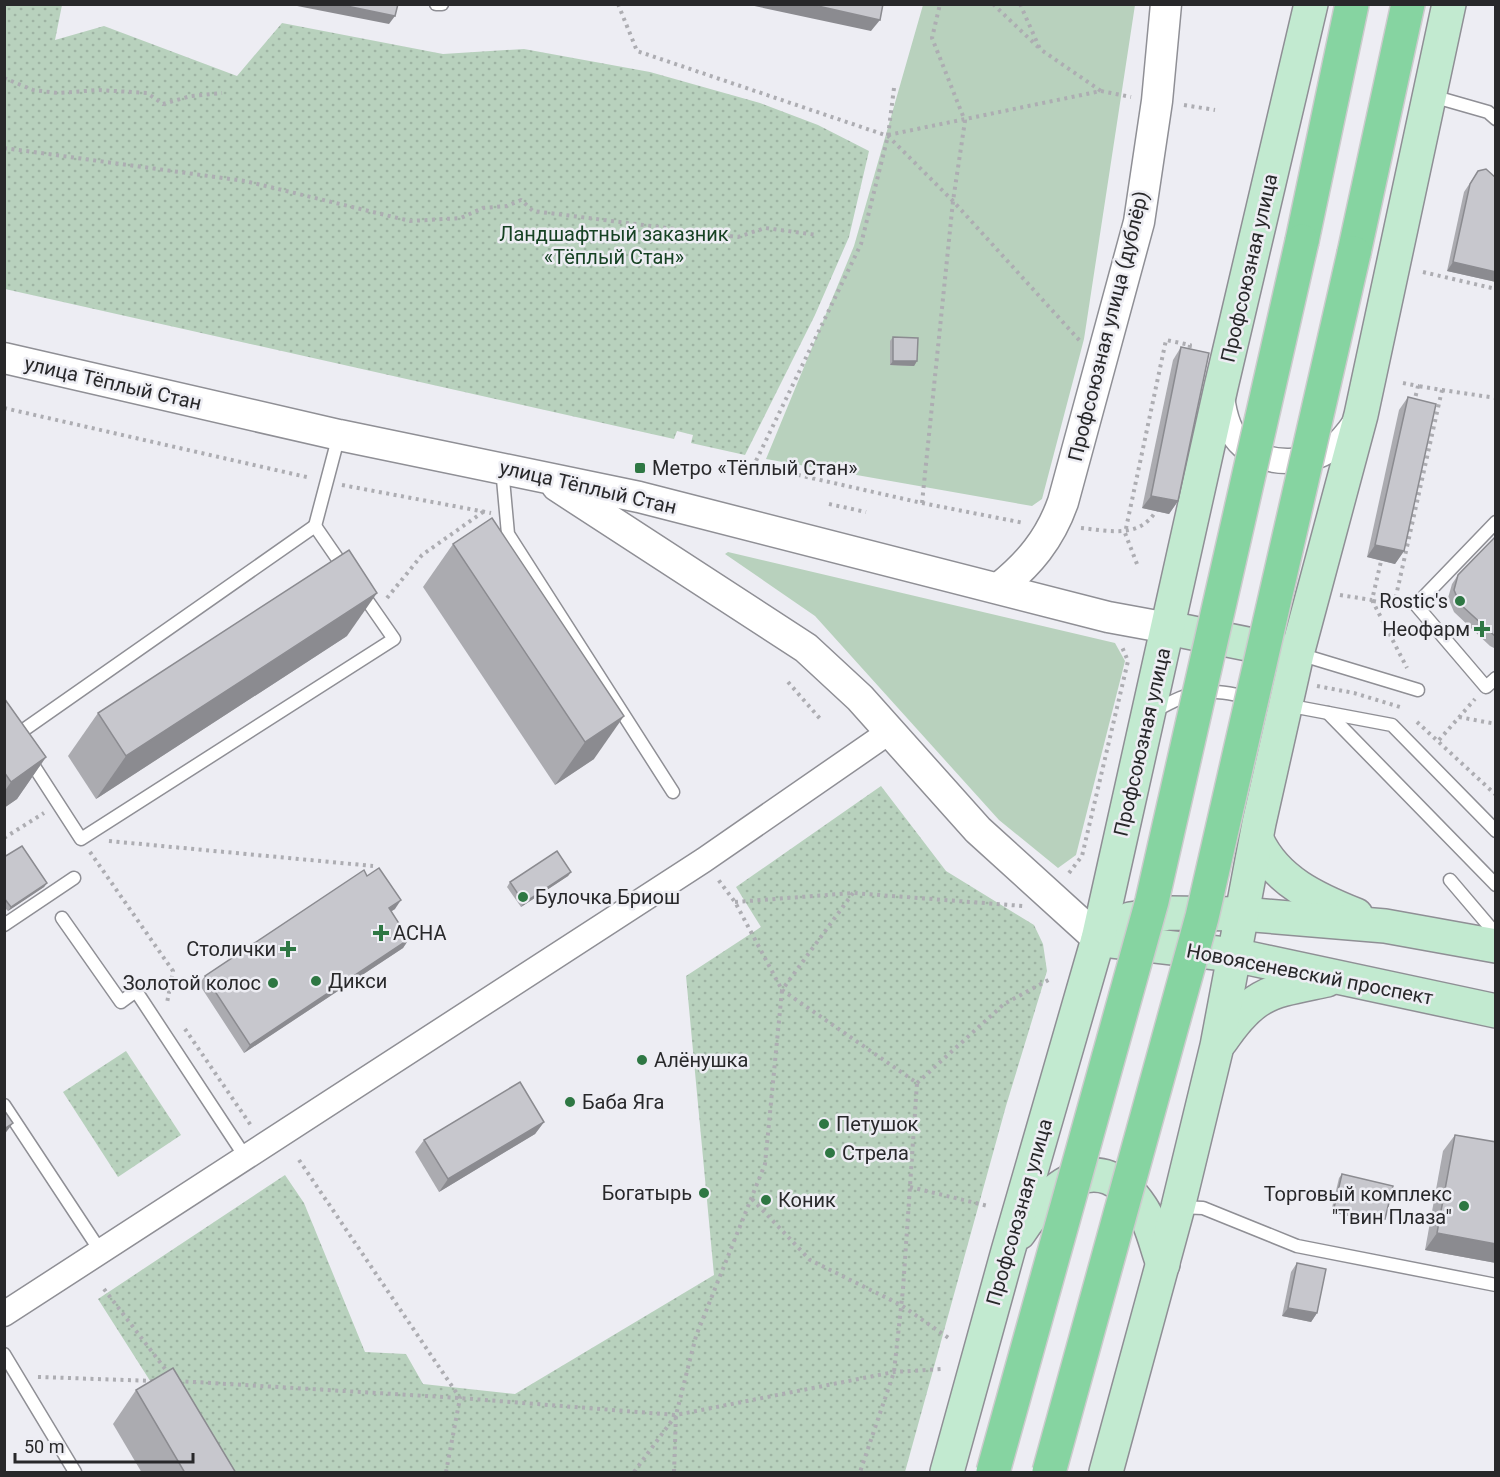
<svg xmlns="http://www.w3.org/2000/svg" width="1500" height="1477" font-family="Roboto,sans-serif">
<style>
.grass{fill:#b8d1bd}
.park{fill:url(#park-dots)}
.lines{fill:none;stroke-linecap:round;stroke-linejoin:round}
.service-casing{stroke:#8f8f95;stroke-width:15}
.minor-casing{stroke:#8f8f95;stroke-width:27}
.tertiary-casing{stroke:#8f8f95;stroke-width:33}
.secondary-casing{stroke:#8f8f95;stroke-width:36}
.primary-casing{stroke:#cbcbcc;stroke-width:36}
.path{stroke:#adadb2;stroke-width:4;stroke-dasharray:3 4.5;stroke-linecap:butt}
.service{stroke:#fff;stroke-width:12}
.minor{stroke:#fff;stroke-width:24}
.tertiary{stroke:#fff;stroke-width:30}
.secondary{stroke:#c2ead0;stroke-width:33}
.primary{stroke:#86d4a1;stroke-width:33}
.primary-bridge-casing{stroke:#cbcbcc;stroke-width:36;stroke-linecap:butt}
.primary-bridge{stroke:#86d4a1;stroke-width:33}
.wall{fill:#ababb0}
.shaded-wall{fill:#8b8b90}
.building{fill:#c7c7cd;stroke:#8b8b90;stroke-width:1.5}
.poi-dot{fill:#2e7743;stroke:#ededf3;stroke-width:2}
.labels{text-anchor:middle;stroke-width:5;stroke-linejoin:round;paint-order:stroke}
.park-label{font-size:20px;fill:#164223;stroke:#ededf3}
.street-label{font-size:20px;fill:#28282a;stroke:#ededf3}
.poi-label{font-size:20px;fill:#28282a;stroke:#ededf3;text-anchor:start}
</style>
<defs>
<pattern id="park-dots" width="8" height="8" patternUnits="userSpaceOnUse" patternTransform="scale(1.5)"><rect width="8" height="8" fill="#b8d1bd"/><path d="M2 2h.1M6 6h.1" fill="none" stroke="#9eb3a3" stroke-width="1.8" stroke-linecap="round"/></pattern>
</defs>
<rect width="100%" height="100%" fill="#ededf3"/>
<g class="grass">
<path d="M923,5H1135L1084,339L1042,499L1032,506L766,459L854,246Z"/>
<path d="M728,552L1115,643L1125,661L1076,855L1058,868L999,820L815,616L725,554Z"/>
</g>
<g class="park">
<path d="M5,4L62,5L55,40L104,26L237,76L282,23L443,54L524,49L650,72L760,103L818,125L869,151L849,237L815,315L745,455L691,443L693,435L677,431L674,439L5,289Z"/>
<path d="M881,786L946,871L1034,925L1043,944L1047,971L1006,1106L905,1472H208L98,1299L285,1175L304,1203L365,1352L406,1354L423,1384L515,1394L714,1275L686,976L761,927L736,887Z"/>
<path d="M126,1051L181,1135L118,1177L63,1092Z"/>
</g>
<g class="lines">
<g class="service-casing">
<g id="service">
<path d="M436,4H442"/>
<path d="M1432,96L1488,112L1496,119"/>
<path d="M502,468L508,534L673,792"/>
<path d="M1496,522L1416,605L1486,687L1496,678"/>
<path d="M315,526L339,435"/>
<path d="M1299,654L1418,690"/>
<path d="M1286,705L1392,725L1496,831"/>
<path d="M1155,711C1195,688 1207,688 1252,698"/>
<path d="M1328,713L1496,885"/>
<path d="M15,736L315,526L346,571"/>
<path d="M28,757L81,839L394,639L362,593"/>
<path d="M1450,880L1496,934"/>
<path d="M62,918L121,1002L136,991L246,1158"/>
<path d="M4,925L74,878"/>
<path d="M4,1105L101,1252"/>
<path d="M1179,1207L1203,1208L1297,1246L1496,1285"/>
<path d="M4,1354L75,1472"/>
</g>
</g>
<g class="minor-casing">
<g id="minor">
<path d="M1222,396C1224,413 1229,434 1243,446C1266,466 1308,465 1331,449C1341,442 1349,431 1356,421"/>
<path d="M4,1314L704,860L889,732"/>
</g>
</g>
<g class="tertiary-casing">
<g id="tertiary">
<path d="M4,358L339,435L639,497L1108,617L1168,628"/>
<path d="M557,486L806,648L860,698L978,830L1098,939"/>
<path d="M999,588C1029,564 1050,539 1063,502L1139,222L1157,101L1166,4"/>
</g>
</g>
<g class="secondary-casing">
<g id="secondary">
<path d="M1168,628L1292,653"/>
<path d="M1257,840C1276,881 1316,899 1356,915"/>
<path d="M1098,939L1130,919L1170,913L1242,914L1385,926L1496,946"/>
<path d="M1112,941L1234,955L1496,1011"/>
<path d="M1221,1041C1255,991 1270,992 1327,980"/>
<path d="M1019,1233C1049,1187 1099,1143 1141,1207C1152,1223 1156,1246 1163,1264"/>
<path d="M947,1472L1008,1251L1098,939L1221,387L1311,4"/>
<path d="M1106,1472L1178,1207L1217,1046L1259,823L1297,654L1361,415L1449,4"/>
</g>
</g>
<g class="primary-casing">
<g id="primary">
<path d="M1302,241L1352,4"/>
<path d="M1354,253L1408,4"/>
</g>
</g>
<g class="path">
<path d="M618,4L637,51L888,136L953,201L1080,341"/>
<path d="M993,4L1038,47"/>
<path d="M1020,4L1040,49L1101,91"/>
<path d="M4,78L33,90L58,93L99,90L147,93L163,104L191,96L222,93"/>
<path d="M894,88L888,136L861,244L754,465L922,503L1024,523"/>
<path d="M1184,105L1215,110"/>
<path d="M888,135L1101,91L1131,97"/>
<path d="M4,148L245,181L410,221L461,218L483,208L507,206L521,200L533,211L738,237L765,228L817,235"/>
<path d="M1423,272L1496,289"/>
<path d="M1403,383L1418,386L1414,403"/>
<path d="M1442,390L1496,398"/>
<path d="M4,408L311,478"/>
<path d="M342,485L491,513"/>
<path d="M922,503L953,201L965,121L932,38L940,4"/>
<path d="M829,504L866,512"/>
<path d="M1081,528C1110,531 1141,539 1157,509"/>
<path d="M1137,564L1125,533L1166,340L1190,345L1189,351"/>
<path d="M1340,595L1372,600L1382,557"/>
<path d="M387,598L422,555L483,512"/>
<path d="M1372,600L1407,668"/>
<path d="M1373,601L1395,605"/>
<path d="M1394,605L1442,390L1418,386"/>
<path d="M788,682L822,721"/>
<path d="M1317,686L1354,693L1400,707"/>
<path d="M1459,717L1496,724"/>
<path d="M1417,722L1496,795"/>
<path d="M1439,740L1475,699"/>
<path d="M4,838L44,813"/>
<path d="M109,841L373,866"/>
<path d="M90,852L173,971L167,1003"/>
<path d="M1069,873L1082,856L1128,661L1122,647"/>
<path d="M853,893L782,990L917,1083L903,1289L894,1372L860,1472"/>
<path d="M735,902L853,893L1023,906"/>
<path d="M185,1029L252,1127"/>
<path d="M917,1083L1004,1004L1052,978"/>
<path d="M299,1160L460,1398L446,1472"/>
<path d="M910,1187L988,1206"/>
<path d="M752,1199L810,1260L901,1305L950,1339"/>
<path d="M104,1289L169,1374"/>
<path d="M38,1377L156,1381"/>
<path d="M178,1381L460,1398L676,1415L894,1372L942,1369"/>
<path d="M634,1472L676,1415"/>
<path d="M674,1472L676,1415L696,1336L765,1164L782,990L735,902L717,878"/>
</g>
<use href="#service" class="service"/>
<use href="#minor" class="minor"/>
<use href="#tertiary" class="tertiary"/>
<use href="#secondary" class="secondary"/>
<use href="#primary" class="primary"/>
<g class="primary-bridge-casing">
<g id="primary-bridge">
<path d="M993,1472L1152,901L1302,241"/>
<path d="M1049,1472L1202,917L1354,253"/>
</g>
</g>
<use href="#primary-bridge" class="primary-bridge"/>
</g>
<g class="wall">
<path d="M1478,171L1496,282L1447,271L1464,192Z"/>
<path d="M893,337L917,361L914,366L890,365V341Z"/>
<path d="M1181,347L1178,501L1169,514L1142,508L1173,360Z"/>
<path d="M1408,397L1404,551L1395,564L1367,557L1399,410Z"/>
<path d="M492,518L594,759L555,785L423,587L453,544Z"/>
<path d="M1496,536V649L1490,646L1454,612L1448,598L1452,584L1458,575Z"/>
<path d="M347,636L96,799L68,756L98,713Z"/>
<path d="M4,698L46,757L17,799L4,808Z"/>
<path d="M4,857L47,883L44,887L8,911L4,907Z"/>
<path d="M571,872L568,876L521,907L507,887L510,882Z"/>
<path d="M367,876L395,909L391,911L409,939L403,948L244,1053L199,984L205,976Z"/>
<path d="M544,1122L535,1134L439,1192L415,1152L424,1140Z"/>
<path d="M1455,1135L1496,1142V1263L1425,1250L1443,1151Z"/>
<path d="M1342,1174L1382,1224L1331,1212L1339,1178Z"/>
<path d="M1297,1263L1317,1313L1311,1322L1282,1316L1291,1272Z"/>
<path d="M136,1390L236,1473H142L113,1424Z"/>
</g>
<g class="shaded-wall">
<path d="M287,4H337L395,16L389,24Z"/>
<path d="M745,4H809L880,20L871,31Z"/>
<path d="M1453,262L1496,272V282L1447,271Z"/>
<path d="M893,361H917L914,366L890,365Z"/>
<path d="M1151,496L1178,501L1169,514L1142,508Z"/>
<path d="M1375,545L1404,551L1395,564L1367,557Z"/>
<path d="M377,593L347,636L96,799L126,756Z"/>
<path d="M624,716L594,759L555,785L585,742Z"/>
<path d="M46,757L17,799L4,808V792L11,782Z"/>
<path d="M571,872L568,876L521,907L524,903Z"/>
<path d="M47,883L44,887L8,911L11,907Z"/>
<path d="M401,900L395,909L383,917L389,908Z"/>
<path d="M409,939L403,948L244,1053L250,1045Z"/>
<path d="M544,1122L535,1134L439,1192L448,1179Z"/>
<path d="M13,1123L4,1135V1129Z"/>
<path d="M1334,1208L1385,1219L1382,1224L1331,1212Z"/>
<path d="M1437,1233L1496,1244V1263L1425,1250Z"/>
<path d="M1288,1308L1317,1313L1311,1322L1282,1316Z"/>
</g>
<g class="building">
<path d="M337,4H398L395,16Z"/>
<path d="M809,4H883L880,20Z"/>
<path d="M1486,169L1496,178V272L1453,262L1470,184L1478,171Z"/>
<path d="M893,337L918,338L917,361H893Z"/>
<path d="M1181,347L1209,353L1178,501L1151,496Z"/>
<path d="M1408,397L1436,404L1404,551L1375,545Z"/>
<path d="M492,518L624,716L585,742L453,544Z"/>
<path d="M1496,536V637L1460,604L1454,590L1458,575Z"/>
<path d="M349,550L377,593L126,756L98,713Z"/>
<path d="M4,698L46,757L11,782L4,772Z"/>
<path d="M22,846L47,883L11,907L4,898V857Z"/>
<path d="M557,851L571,872L524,903L510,882Z"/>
<path d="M379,868L401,900L389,908L409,939L250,1045L205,976L364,870L367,876Z"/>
<path d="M520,1082L544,1122L448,1179L424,1140Z"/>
<path d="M4,1110L13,1123L4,1129Z"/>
<path d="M1455,1135L1496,1142V1244L1437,1233Z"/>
<path d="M1342,1174L1393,1186L1385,1219L1334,1208Z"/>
<path d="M1297,1263L1326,1269L1317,1313L1288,1308Z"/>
<path d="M173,1368L236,1473H185L136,1390Z"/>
</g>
<g class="poi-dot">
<rect x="634" y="462" width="12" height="12" rx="3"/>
<circle cx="1460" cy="601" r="6"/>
<path d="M1479 620h6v6h6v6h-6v6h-6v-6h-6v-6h6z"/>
<circle cx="523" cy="897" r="6"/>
<path d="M378 924h6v6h6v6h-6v6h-6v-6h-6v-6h6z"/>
<path d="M285 940h6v6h6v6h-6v6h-6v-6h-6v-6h6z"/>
<circle cx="316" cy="981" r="6"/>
<circle cx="273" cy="983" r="6"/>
<circle cx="642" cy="1060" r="6"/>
<circle cx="570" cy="1102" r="6"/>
<circle cx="824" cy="1124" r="6"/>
<circle cx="830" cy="1153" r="6"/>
<circle cx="704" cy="1193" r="6"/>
<circle cx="766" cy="1200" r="6"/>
<circle cx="1464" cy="1206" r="6"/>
</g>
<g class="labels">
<g class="park-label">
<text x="614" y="241">Ландшафтный заказник<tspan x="614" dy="23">«Тёплый Стан»</tspan></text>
</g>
<g class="street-label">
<text transform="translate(1249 268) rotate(-77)" y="7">Профсоюзная улица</text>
<text transform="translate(1108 326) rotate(-76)" y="7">Профсоюзная улица (дублёр)</text>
<text transform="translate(113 383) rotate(13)" y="7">улица Тёплый Стан</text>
<text transform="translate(588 487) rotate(13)" y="7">улица Тёплый Стан</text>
<text transform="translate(1142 742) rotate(-77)" y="7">Профсоюзная улица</text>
<text transform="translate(1310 974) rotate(11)" y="7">Новоясеневский проспект</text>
<text transform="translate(1019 1212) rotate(-74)" y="7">Профсоюзная улица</text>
</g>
<g class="poi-label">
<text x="652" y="475">Метро «Тёплый Стан»</text>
<text x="1448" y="608" text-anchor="end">Rostic's</text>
<text x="1470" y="636" text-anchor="end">Неофарм</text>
<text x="535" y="904">Булочка Бриош</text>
<text x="393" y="940">АСНА</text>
<text x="276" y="956" text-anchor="end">Столички</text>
<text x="328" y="988">Дикси</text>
<text x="261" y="990" text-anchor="end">Золотой колос</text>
<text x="654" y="1067">Алёнушка</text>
<text x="582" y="1109">Баба Яга</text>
<text x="836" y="1131">Петушок</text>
<text x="842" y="1160">Стрела</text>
<text x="692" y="1200" text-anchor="end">Богатырь</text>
<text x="1452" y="1201" text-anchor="end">Торговый комплекс<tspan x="1452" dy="23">"Твин Плаза"</tspan></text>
<text x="778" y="1207">Коник</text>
</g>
</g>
<rect width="1500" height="1477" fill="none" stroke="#28282a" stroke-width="12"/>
<path d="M15 1453v9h178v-9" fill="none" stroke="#28282a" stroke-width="3"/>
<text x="24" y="1453" font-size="18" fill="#28282a" stroke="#ededf3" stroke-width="4.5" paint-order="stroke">50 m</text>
</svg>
